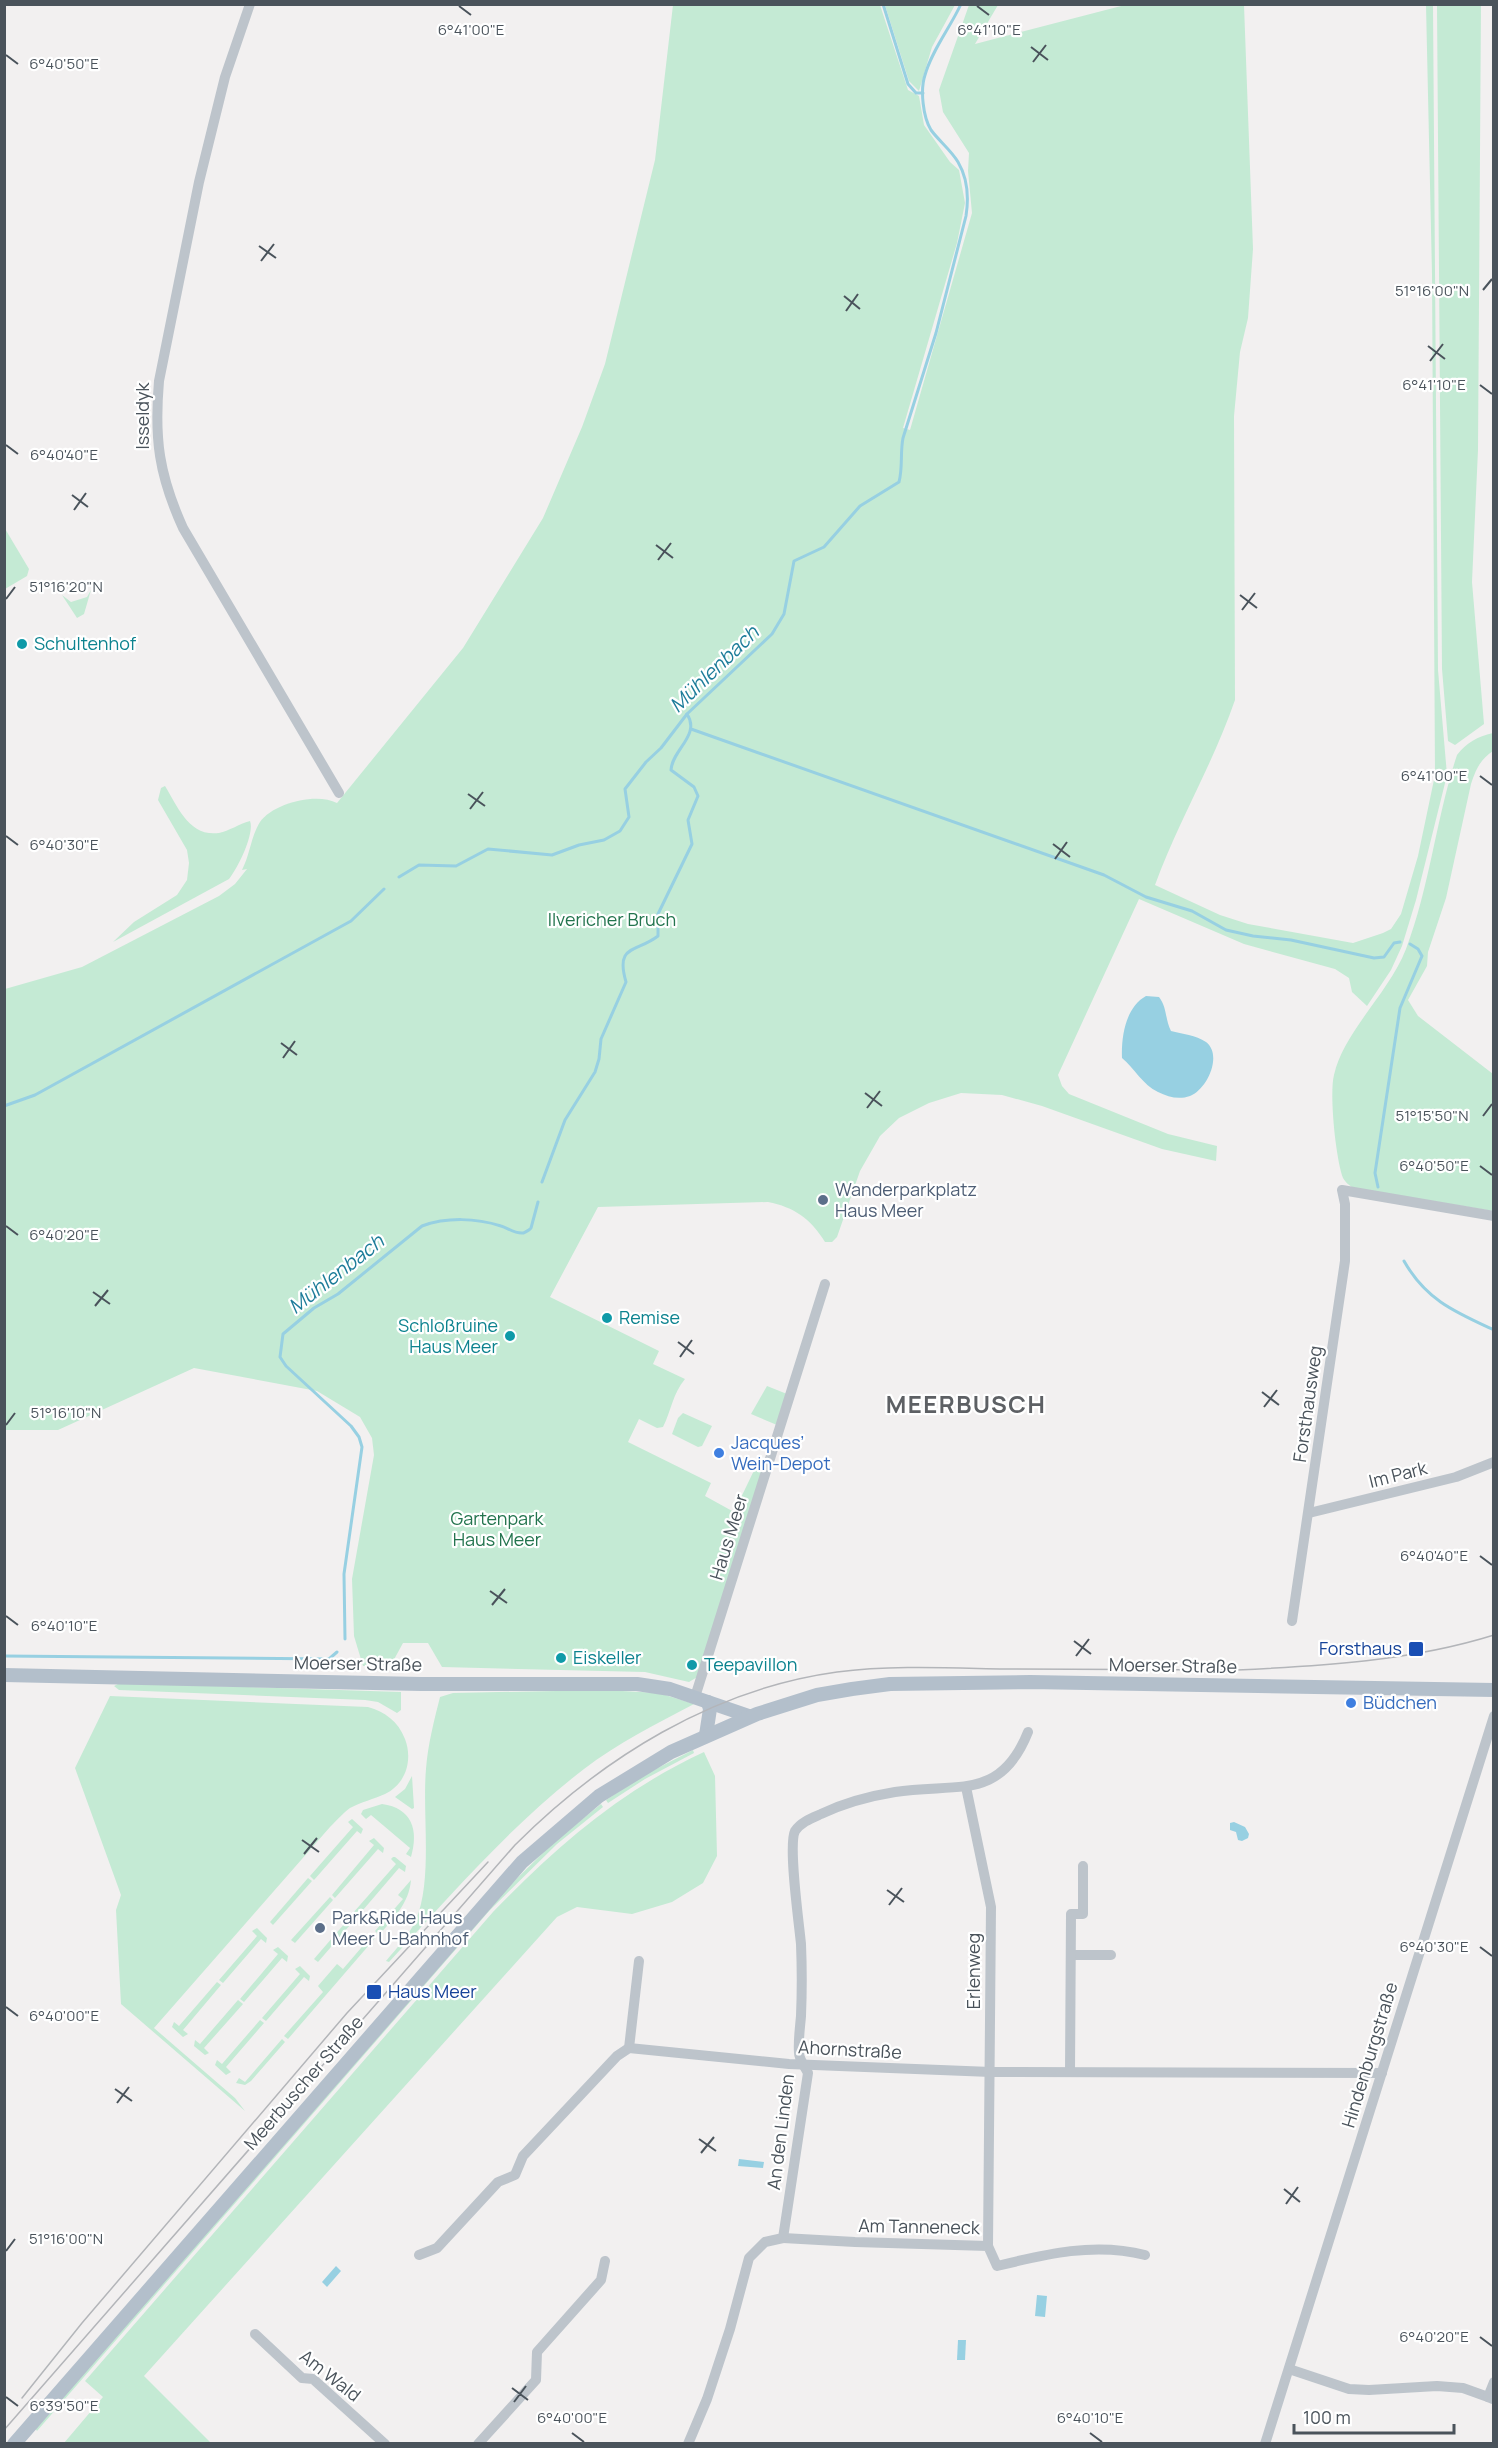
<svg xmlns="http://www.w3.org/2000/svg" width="1498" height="2448" font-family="Manrope,sans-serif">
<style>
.green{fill:#c4ead4}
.water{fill:#97d0e2}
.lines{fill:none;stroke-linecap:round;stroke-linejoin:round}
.stream{stroke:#97d0e2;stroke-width:3}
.minor{stroke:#bdc4cb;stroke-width:10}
.major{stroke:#b3bfcb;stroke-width:14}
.tram{stroke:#b3b5b9;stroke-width:1.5}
.ticks{fill:none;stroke:#4a535b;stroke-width:2}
.culture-dot{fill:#0f9aa8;stroke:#fff;stroke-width:2}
.service-dot{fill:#5c6f8a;stroke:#fff;stroke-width:2}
.shop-dot{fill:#3f7fe0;stroke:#fff;stroke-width:2}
.transit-dot{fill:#1a4fb4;stroke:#fff;stroke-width:2}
.labels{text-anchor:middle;stroke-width:4.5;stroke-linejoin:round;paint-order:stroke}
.street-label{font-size:18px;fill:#4a535b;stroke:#fff}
.culture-label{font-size:18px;fill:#0d838f;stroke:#fff;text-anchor:start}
.park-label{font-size:18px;fill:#23744e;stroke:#fff}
.service-label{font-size:18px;fill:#4e5e75;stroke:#fff;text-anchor:start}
.shop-label{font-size:18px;fill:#366cbe;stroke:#fff;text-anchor:start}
.transit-label{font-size:18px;fill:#164399;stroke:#fff;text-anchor:end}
.water-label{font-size:20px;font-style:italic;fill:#1e7d9a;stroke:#fff}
.district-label{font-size:24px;font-weight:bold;letter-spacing:1.5px;fill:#5d6064;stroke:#fff}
.ticks-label{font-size:15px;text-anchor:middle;fill:#4a535b;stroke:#fff;stroke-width:4.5;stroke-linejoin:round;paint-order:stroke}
</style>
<rect width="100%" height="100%" fill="#f2f0f0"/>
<g class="green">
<path d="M673,5H880L908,90L919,96L924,125L950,162L959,170L965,203L957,243L903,428L910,430L972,213L968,171L969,153L943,112L939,90L969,5H998L975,44L1125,5H1244L1253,249L1248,318L1240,352L1234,416L1235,700C1213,764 1178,822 1155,885L1220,915L1248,924L1353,943L1383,933L1391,929L1401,914L1418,856L1435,775L1432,274L1426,5H1433L1438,670L1447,775L1416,900L1402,946L1391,970L1367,1006L1352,992L1349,978L1335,969L1244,944L1139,899L1058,1075L1062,1086L1069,1094L1168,1134L1217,1146L1216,1161L1162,1149L1042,1106L1002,1095L961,1093L929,1103L899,1118L880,1136L860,1171L837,1237L832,1242H825C811,1219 794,1207 768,1202L598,1207L550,1297L659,1351L653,1364L685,1379C673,1393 671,1411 663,1427L657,1428L639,1419L628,1442L711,1483L705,1496L734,1512L760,1458L769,1459L699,1676L689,1682L645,1672L442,1667L428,1643H403L391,1665L363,1666L354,1636L352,1579L374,1455L372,1438L360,1417L317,1391L194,1368L58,1430H5V989L82,967L219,896L235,884L247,869L242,870C250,855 251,836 260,822C273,803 317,792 337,803L463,648L543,518L582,427L605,364L655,160Z"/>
<path d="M885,5H955L932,47L919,91L909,81Z"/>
<path d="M1437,5H1481L1478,450L1472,582L1484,724L1455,745L1448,741L1442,669Z"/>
<path d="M4,527L29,569L27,576L5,589Z"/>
<path d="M91,590L84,614L77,618L62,595L71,602L87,597Z"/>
<path d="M1493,729V751C1480,760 1476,769 1471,784L1446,898L1428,952L1427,966L1408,1000L1418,1016L1493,1074V1211L1353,1188C1349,1185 1345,1182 1343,1178C1336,1160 1329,1094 1334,1075C1344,1031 1389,993 1406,949C1430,886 1436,818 1457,755C1467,742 1477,737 1493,733Z"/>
<path d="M165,786C178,807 189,837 219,833C229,831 239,824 250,821C255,833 238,868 229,879L113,942L134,922L177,895L187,880L189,863L187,850L158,800L161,788Z"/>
<path d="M767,1386L787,1394L777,1425L751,1414Z"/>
<path d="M683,1413L712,1426L702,1446L698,1447L672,1434L678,1418Z"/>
<path d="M120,1683L401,1692V1710L397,1713L378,1702L365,1700L119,1690L114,1686Z"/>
<path d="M604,1690L659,1693L694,1704C656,1724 618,1743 584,1769C511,1825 450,1896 389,1962L386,1961C397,1948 409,1935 416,1920C433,1879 422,1813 426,1769C428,1744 434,1721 440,1697L453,1693Z"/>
<path d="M110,1696L368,1707C385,1712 398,1721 405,1739C413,1760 406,1784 385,1794C374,1799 361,1802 350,1808C343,1813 336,1821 330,1827L154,2028L235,2098L245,2111L121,2004L116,1910L121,1895L75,1768Z"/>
<path d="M693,1750L694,1753L645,1779L608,1803L606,1800L644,1775Z"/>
<path d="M704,1752L715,1776L717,1856L703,1883L672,1902L632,1914L577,1907L557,1917L144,2376L211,2443H64L103,2397L85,2381L493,1912C557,1846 620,1791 704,1752Z"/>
<path d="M412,1776L414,1808L412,1809L395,1797L405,1789Z"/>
<path d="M382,1804C412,1808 419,1830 411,1857L406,1854L410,1848L371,1815L366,1819L361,1814L363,1810Z"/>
<path d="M601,1804L603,1807L557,1844L490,1910L37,2431L35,2428L487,1908L555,1841Z"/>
<path d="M352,1819L363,1829L361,1834L357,1831L314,1880L310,1876L353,1827L348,1822Z"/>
<path d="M374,1838L384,1848L383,1853L378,1849L335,1898L332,1895L374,1845L369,1841Z"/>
<path d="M393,1857H395L406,1866L405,1872L399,1868L357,1917L353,1913L396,1864L391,1859Z"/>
<path d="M308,1878L312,1881L273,1925L270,1922Z"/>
<path d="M411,1880C409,1903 394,1918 379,1935L375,1931L403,1899L398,1895Z"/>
<path d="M330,1897L333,1900L295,1943L291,1940Z"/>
<path d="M352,1915L356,1918L318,1962L314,1959Z"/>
<path d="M257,1928L267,1938L266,1943L261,1939L223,1983L219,1980L257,1936L252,1931Z"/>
<path d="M373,1934L376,1937L288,2039L284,2036L323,1992L318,1986L337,1964L343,1969Z"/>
<path d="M278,1947L288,1956L287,1962L282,1958L244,2002L240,1999L278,1954L273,1950Z"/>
<path d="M300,1966L310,1976L309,1981L304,1977L266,2021L262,2018L300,1974L295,1969Z"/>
<path d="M217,1982L221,1985L183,2030L188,2034L183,2037L172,2027L174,2022L179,2026Z"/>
<path d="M238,2000L243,2004L204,2048L209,2053L205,2055L194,2046L195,2040L200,2044Z"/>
<path d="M260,2020L264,2023L226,2067L231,2072L226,2075L215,2065L217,2060L222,2064Z"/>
<path d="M282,2039L285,2042L251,2081L245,2085L236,2083L239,2078L245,2082Z"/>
</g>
<g class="water">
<path d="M1146,996L1159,997C1167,1007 1165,1019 1171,1031C1182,1034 1196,1035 1206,1042C1223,1055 1207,1090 1190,1096C1179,1100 1168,1097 1158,1092C1143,1085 1134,1068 1122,1058C1121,1036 1126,1007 1146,996Z"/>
<path d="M1234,1822L1245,1827L1249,1834L1248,1838L1242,1841L1238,1840L1236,1832L1230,1830V1823Z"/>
<path d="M739,2159L764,2162L763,2168L738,2166Z"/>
<path d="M336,2266L341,2271L327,2287L322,2282Z"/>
<path d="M1037,2295L1047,2296L1045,2317L1035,2316Z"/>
<path d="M958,2340H966L965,2360H957Z"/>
</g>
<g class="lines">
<g class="stream">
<path d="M883,4L908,84L916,93H923"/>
<path d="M691,729L1104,875L1146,897L1192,911L1226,930L1253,936L1291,940L1374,958L1384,957L1394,943L1400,942"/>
<path d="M399,877L419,865L456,866L488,849L552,855L579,845L604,840L620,831L629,817L625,789L646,762L661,748L687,714L772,634L784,614L794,561L824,547L860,506L899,482C903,467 900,453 903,438L936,333L966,216C969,197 968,179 958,162C951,150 939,141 931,130C923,117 920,90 925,75C932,50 950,28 961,4"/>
<path d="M4,1106L35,1095L351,921L384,889"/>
<path d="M542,1182L565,1120L595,1072L599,1059L601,1039L626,982C615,944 636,953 658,936V914L692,844L688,820L698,796L694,787L671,770C672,750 701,735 687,714"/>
<path d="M1378,1187L1375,1173L1400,1008L1422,956L1418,949L1410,944"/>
<path d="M1404,1261C1426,1300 1455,1312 1494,1330"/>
<path d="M345,1639L344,1574L362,1447L359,1437L351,1426L286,1366L280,1357L283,1334L314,1308L338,1294L422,1226C447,1217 476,1218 501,1226C508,1228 515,1234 523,1233C524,1233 531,1229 531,1228L538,1202"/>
<path d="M4,1656L329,1659L337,1652"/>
</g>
<g class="minor">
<path d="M250,4L225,77L199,182L159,381C154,439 159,475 183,528L339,793"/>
<path d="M1309,1513L1456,1477L1494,1462"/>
<path d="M1292,1621L1345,1261V1204L1342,1190L1494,1216"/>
<path d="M695,1697L825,1284"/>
<path d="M966,1787L991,1907L988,2246"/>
<path d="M1071,1955H1111"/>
<path d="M629,2048L639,1961"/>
<path d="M1070,2072L1071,1914H1083V1866"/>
<path d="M783,2238L855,2242L988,2246L997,2266C1046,2254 1095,2242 1145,2255"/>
<path d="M419,2255L437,2248L498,2182L515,2175L523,2156L617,2056L629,2048L789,2064L991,2072L1382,2073"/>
<path d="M255,2334L302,2378L313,2379L385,2444"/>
<path d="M1289,2369L1349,2389L1369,2390L1437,2386L1463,2388L1488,2397"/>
<path d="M1493,2399L1488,2397L1494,2382"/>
<path d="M478,2444L536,2380L537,2352L601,2280L605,2261"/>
<path d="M688,2444L707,2399L730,2329L749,2258L765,2242L783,2238L808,2073C805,2067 799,2059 799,2053C798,2041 800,2028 801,2016C802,1992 802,1968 801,1944C799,1923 788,1845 795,1831C801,1822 812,1818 821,1814C844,1803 870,1796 895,1792C954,1782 1000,1803 1028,1732"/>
<path d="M1265,2444L1494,1716"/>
</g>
<g class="major">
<path d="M4,1675L421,1684H637L670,1689L749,1716"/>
<path d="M706,1735L710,1709L708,1702"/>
<path d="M14,2444L522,1862L599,1796L671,1752L757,1714L817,1695L852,1689L890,1684L1030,1682L1494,1690"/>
</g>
<g class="tram">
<path d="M22,2398L82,2323L347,2013L488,1862"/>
<path d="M4,2430L515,1845C602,1758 713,1689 837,1672C893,1665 950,1668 1005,1669C1083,1669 1160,1670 1237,1670C1322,1666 1411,1661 1494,1635"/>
</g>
</g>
<path class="ticks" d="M459,6L471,15M977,6L989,15M1031,47L1048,60M6,55L18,64M1033,62L1046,45M259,246L276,258M261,261L274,244M1483,290L1492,279M844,296L860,309M846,311L858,294M1428,346L1445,359M1430,361L1443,344M1480,385L1492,394M6,445L18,454M72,495L88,507M74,510L86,493M656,545L673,558M658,560L671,543M1240,595L1257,608M6,599L15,587M1242,610L1255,593M1480,776L1492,785M468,794L485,806M470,809L483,792M6,836L18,845M1053,844L1070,857M1055,859L1067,842M281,1043L297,1055M283,1058L295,1041M865,1093L882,1106M867,1108L880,1091M1483,1116L1492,1104M1480,1166L1492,1175M6,1226L18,1235M93,1292L110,1304M95,1306L108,1290M678,1342L694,1354M680,1357L692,1340M1262,1392L1279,1405M1264,1407L1277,1390M6,1425L15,1413M1480,1556L1492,1565M490,1591L507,1603M492,1605L505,1589M6,1616L18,1625M1074,1641L1091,1654M1076,1656L1089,1639M302,1840L319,1852M304,1854L317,1838M887,1890L904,1902M889,1905L902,1888M1480,1947L1492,1956M6,2007L18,2016M115,2089L132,2101M117,2103L129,2087M699,2139L716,2151M701,2153L714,2137M1284,2189L1300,2202M1286,2204L1298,2187M6,2251L15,2239M1480,2337L1492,2346M512,2388L528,2400M6,2397L18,2406M514,2402L526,2386M572,2433L584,2442M1090,2433L1102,2442"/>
<g class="culture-dot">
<circle cx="22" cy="644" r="6"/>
<circle cx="607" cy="1318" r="6"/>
<circle cx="510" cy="1336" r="6"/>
<circle cx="561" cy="1658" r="6"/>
<circle cx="692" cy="1665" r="6"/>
</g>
<g class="service-dot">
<circle cx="823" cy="1200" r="6"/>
<circle cx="320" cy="1928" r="6"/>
</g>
<g class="shop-dot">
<circle cx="719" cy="1453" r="6"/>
<circle cx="1351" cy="1703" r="6"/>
</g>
<g class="transit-dot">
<rect x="1408" y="1641" width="16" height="16" rx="3"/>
<rect x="366" y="1984" width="16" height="16" rx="3"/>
</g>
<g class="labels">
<g class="street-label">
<text transform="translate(143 416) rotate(-90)" y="6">Isseldyk</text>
<text transform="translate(1308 1404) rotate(-82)" y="6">Forsthausweg</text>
<text transform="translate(1398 1475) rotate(-14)" y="6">Im Park</text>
<text transform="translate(729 1537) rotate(-73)" y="6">Haus Meer</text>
<text transform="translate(358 1664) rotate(1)" y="6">Moerser Straße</text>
<text transform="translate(1173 1666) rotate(1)" y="6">Moerser Straße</text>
<text transform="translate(974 1971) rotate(-90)" y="6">Erlenweg</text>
<text transform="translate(850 2050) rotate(3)" y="6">Ahornstraße</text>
<text transform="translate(1370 2055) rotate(-73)" y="6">Hindenburgstraße</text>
<text transform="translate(304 2083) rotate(-49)" y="6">Meerbuscher Straße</text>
<text transform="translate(781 2132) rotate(-83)" y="6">An den Linden</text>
<text transform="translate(919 2227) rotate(1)" y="6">Am Tanneneck</text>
<text transform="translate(330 2376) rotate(38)" y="6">Am Wald</text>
</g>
<g class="culture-label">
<text x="34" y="650">Schultenhof</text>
<text x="619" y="1324">Remise</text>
<text x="498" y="1332" text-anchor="end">Schloßruine<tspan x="498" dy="21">Haus Meer</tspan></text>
<text x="573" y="1664">Eiskeller</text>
<text x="704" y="1671">Teepavillon</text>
</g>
<g class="park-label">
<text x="612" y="926">Ilvericher Bruch</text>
<text x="497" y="1525">Gartenpark<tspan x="497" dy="21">Haus Meer</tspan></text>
</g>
<g class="service-label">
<text x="835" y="1196">Wanderparkplatz<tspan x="835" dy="21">Haus Meer</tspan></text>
<text x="332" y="1924">Park&amp;Ride Haus<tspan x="332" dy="21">Meer U-Bahnhof</tspan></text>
</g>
<g class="shop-label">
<text x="731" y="1449">Jacques’<tspan x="731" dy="21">Wein-Depot</tspan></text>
<text x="1363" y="1709">Büdchen</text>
</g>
<g class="transit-label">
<text x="1402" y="1655">Forsthaus</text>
<text x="388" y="1998" text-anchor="start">Haus Meer</text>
</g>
<g class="water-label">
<text transform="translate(714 669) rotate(-44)" y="7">Mühlenbach</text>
<text transform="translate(336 1274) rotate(-38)" y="7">Mühlenbach</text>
</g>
<g class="district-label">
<text x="966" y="1413">MEERBUSCH</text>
</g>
</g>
<g class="ticks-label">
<text x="471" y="35">6°41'00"E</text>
<text x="989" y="35">6°41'10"E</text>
<text x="64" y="69">6°40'50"E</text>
<text x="1432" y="296">51°16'00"N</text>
<text x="1434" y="390">6°41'10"E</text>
<text x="64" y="460">6°40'40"E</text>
<text x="66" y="592">51°16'20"N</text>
<text x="1434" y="781">6°41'00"E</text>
<text x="64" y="850">6°40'30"E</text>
<text x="1432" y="1121">51°15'50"N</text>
<text x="1434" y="1171">6°40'50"E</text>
<text x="64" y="1240">6°40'20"E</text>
<text x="66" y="1418">51°16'10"N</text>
<text x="1434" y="1561">6°40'40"E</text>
<text x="64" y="1631">6°40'10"E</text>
<text x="1434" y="1952">6°40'30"E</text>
<text x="64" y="2021">6°40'00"E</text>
<text x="66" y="2244">51°16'00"N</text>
<text x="1434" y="2342">6°40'20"E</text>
<text x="64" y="2411">6°39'50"E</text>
<text x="572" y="2423">6°40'00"E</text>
<text x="1090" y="2423">6°40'10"E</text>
</g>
<rect width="1498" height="2448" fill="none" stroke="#4a535b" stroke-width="12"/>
<path d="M1294 2424v9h160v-9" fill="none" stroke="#4a535b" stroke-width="3"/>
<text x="1303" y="2424" font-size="18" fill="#4a535b" stroke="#ffffff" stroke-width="4.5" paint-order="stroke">100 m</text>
</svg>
